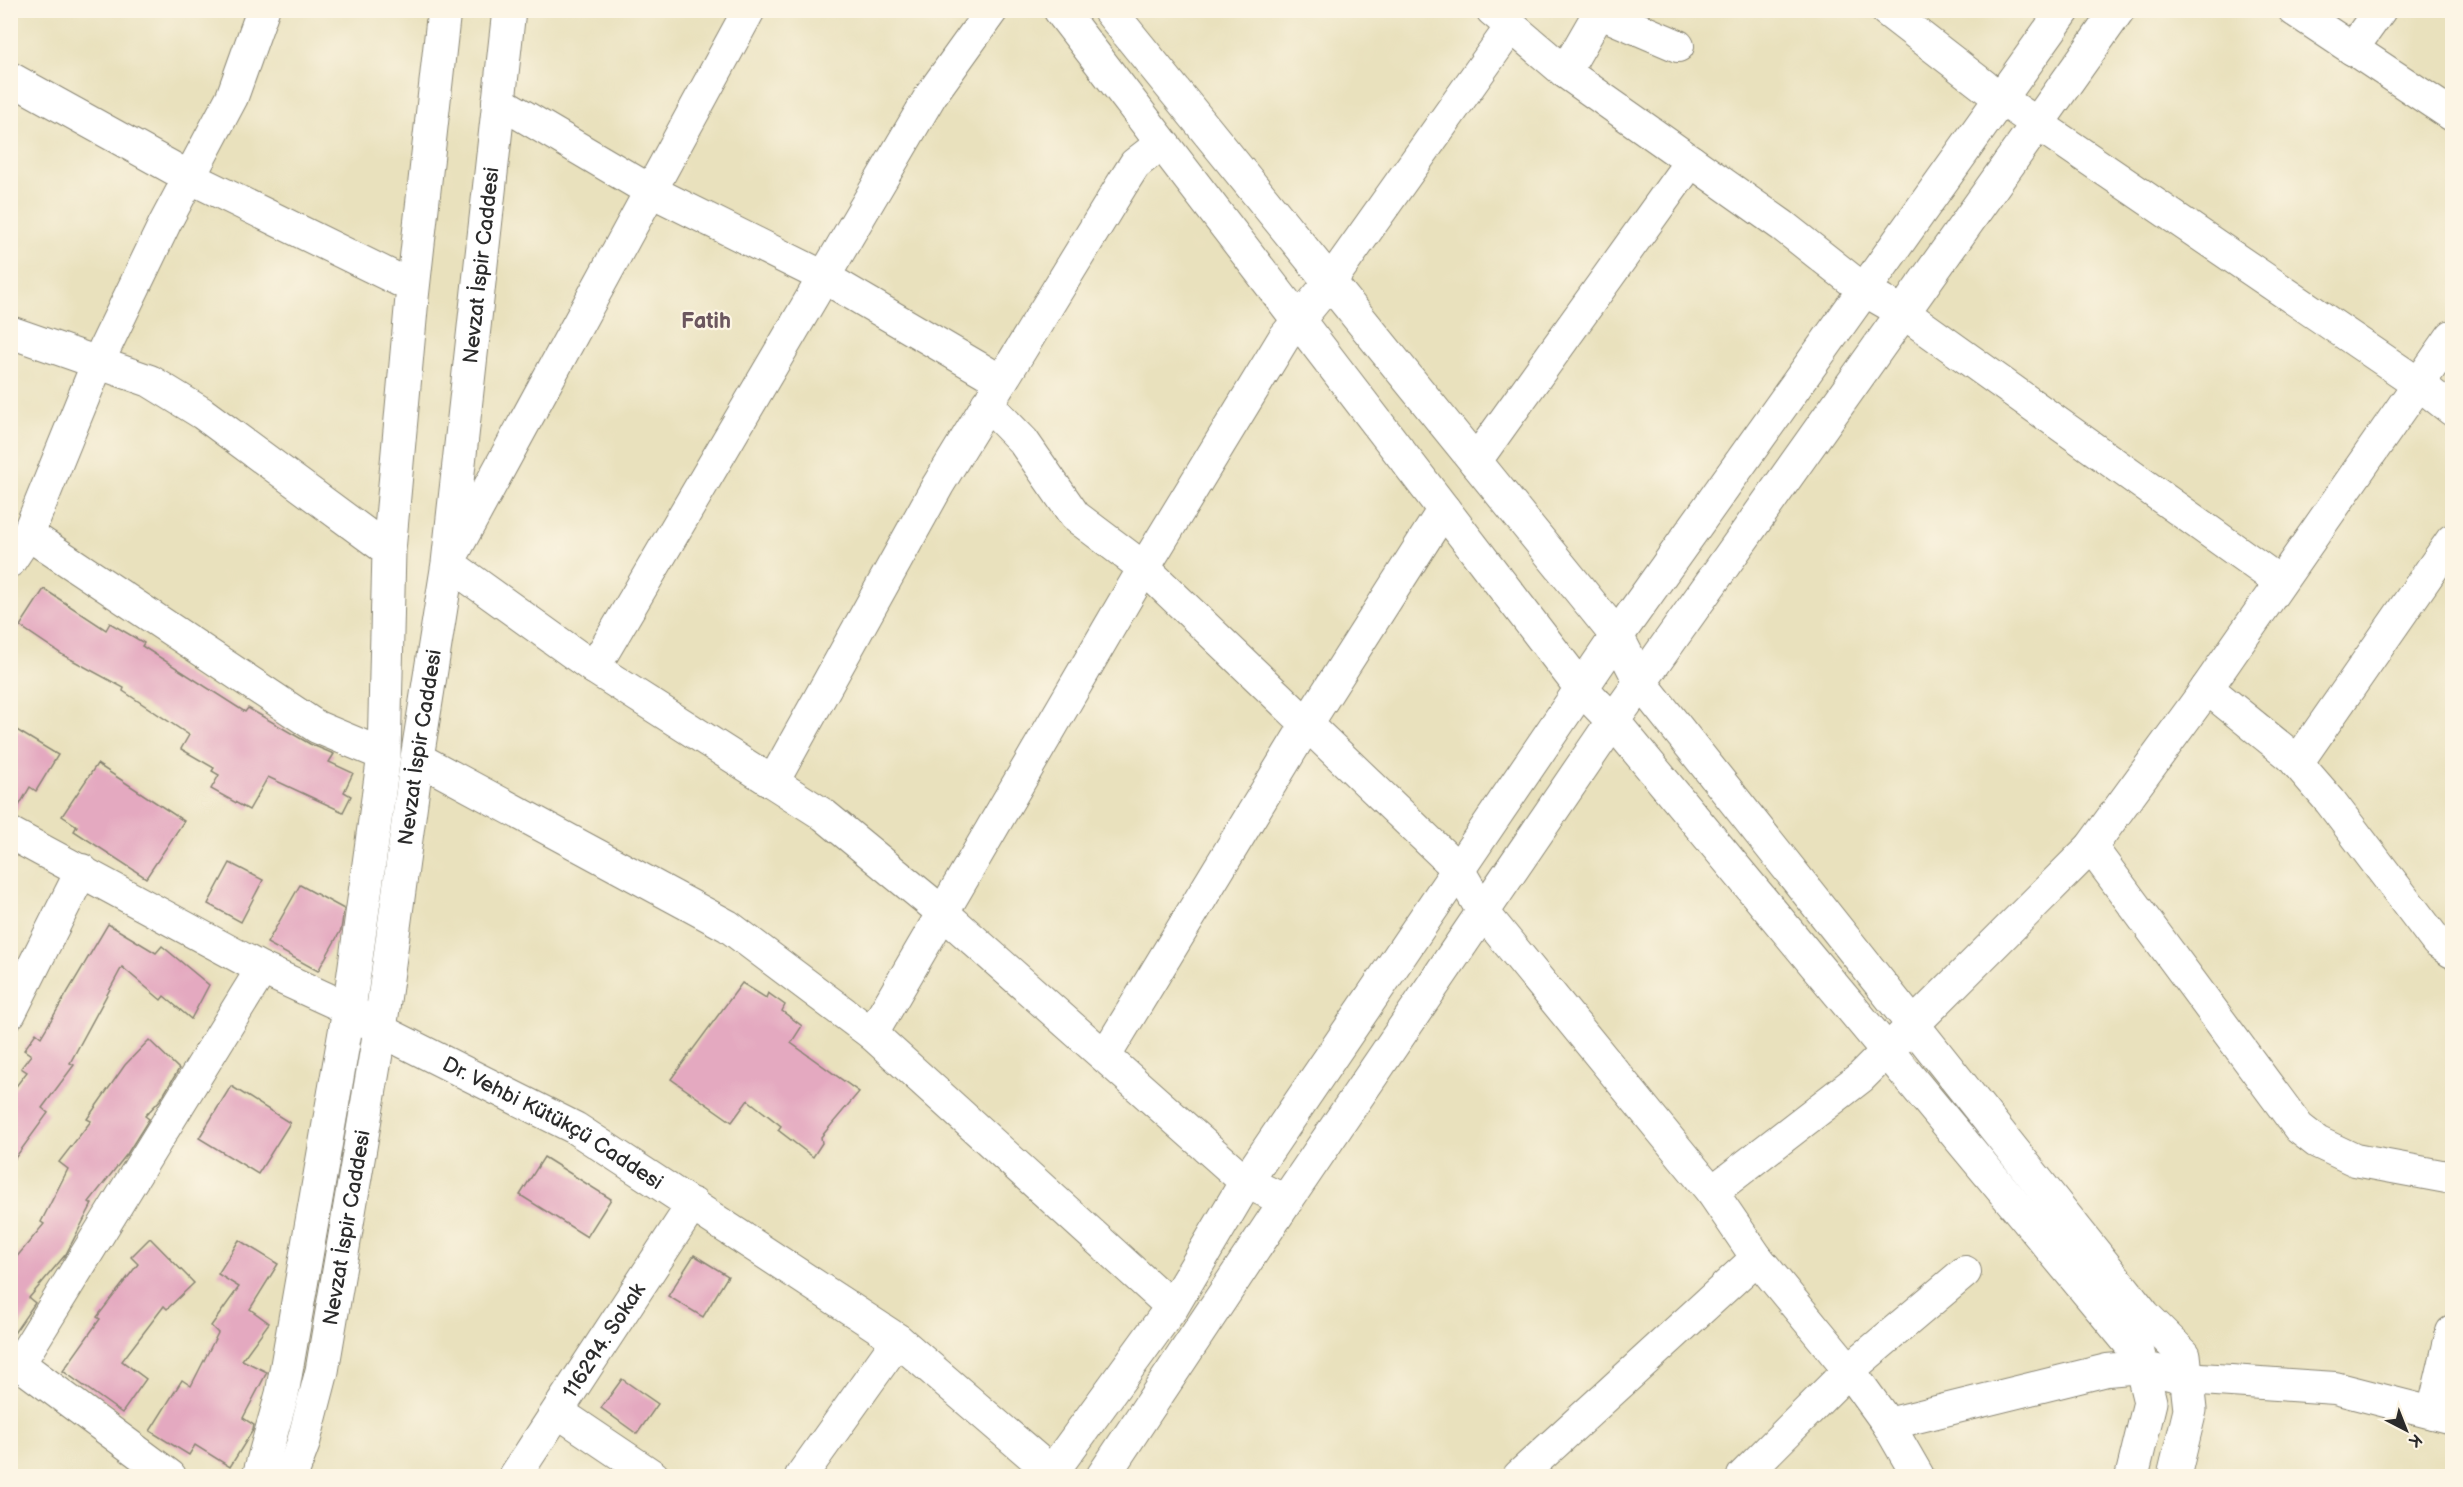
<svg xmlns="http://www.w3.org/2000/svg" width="2463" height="1487" font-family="'Balsamiq Sans',sans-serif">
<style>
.building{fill:#e4a9c0}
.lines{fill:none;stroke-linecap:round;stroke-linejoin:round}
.minor-casing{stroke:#8a8674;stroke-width:34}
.major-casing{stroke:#8a8674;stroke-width:35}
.minor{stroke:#fff;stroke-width:32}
.major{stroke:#fff;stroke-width:33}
.labels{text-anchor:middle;stroke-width:4.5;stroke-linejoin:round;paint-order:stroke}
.street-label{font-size:21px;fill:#2b2b2b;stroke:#fcf5e5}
.neighbourhood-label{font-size:22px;font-weight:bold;fill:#6c575f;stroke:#fcf5e5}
</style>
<rect width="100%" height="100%" fill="#fcf5e5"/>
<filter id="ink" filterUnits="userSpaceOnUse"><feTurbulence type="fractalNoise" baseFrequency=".0167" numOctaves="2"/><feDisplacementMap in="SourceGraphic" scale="12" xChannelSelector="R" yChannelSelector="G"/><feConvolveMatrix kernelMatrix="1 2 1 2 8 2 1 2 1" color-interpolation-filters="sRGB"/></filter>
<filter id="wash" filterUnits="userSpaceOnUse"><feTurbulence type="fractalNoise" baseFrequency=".008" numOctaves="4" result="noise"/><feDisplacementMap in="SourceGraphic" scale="24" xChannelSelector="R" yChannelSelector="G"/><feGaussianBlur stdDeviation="1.35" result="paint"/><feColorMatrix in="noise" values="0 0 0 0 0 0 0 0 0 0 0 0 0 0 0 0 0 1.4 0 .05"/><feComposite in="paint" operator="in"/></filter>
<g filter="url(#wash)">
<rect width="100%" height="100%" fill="#e9e1bd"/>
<g id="blocks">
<g class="building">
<path d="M44,589L106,630L110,623L144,643L142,646L245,712L248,708L310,744L334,754L329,762L353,773L344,792L351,796L343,812L268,777L249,810L211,789L219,775L212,771L214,768L181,749L189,735L123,691L124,688L63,655L20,626Z"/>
<path d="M10,726L58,755L36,791L30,787L13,816Z"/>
<path d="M97,764L184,821L146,878L74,831L77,826L62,816Z"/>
<path d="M230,863L263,880L241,922L208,904Z"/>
<path d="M300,885L344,909L341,930L318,971L267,943Z"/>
<path d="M108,924L156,953L162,946L209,985L191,1019L164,996L161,1000L122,967L70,1063L74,1065L42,1108L48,1113L10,1165V1094L27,1072L21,1068L31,1055L24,1050L36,1033L41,1037Z"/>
<path d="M742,983L766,998L768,993L785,1005L782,1011L802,1026L791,1043L859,1092L821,1137L822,1143L813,1157L778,1130L781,1126L748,1100L732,1122L671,1079Z"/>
<path d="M149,1040L179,1069L161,1099L145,1116L149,1119L127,1154L89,1202L92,1204L66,1254L29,1298L35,1303L10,1339V1265L44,1224L41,1222L68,1169L59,1162L91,1121L87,1119L125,1065Z"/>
<path d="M231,1086L290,1123L258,1174L199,1138Z"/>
<path d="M544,1157L611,1199L587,1237L520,1195Z"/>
<path d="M150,1238L194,1283L167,1309L164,1306L122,1361L146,1379L122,1413L63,1371L100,1319L97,1317L138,1264L131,1257Z"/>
<path d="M239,1240L278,1264L250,1309L269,1323L242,1360L267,1372L243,1418L254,1425L253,1430L230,1467L195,1445L189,1455L150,1431L182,1380L191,1386L218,1333L211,1326L239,1287L218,1274Z"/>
<path d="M694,1255L728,1276L703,1317L668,1296Z"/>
<path d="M622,1379L658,1404L637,1434L601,1408Z"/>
</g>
</g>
</g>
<g filter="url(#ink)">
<use href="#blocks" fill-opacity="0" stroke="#8a8674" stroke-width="1.5"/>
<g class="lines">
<g class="minor-casing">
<g id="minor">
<path d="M749,10L448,563L594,668L824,815L942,912L1246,1182L1286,1201"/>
<path d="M1492,10L1565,72L1783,226L1864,290L1904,313L2280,582"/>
<path d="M1594,10L1678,46"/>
<path d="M1886,10L2001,99L2419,384L2452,410"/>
<path d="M2294,10L2452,115"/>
<path d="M2352,49L2380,10"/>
<path d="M1565,72L1599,13"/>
<path d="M10,78L189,177L413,287"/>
<path d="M498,101L649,190L824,277L1001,381"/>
<path d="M10,332L150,381L202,413L389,551"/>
<path d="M987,404L1023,441L1075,516L1144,568L1458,869L1483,912L1712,1192L1757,1258L1849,1370L1888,1424L1918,1476"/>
<path d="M1475,462L1691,161"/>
<path d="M28,534L317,727L384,755"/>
<path d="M10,561L28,534L98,362L165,223L232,97L263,10"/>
<path d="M594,668L931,95L992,10"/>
<path d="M2207,688L2291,756L2330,801L2437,942L2452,952"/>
<path d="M417,758L728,926L872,1034L1172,1307"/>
<path d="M2297,763L2452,540"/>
<path d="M773,782L938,485L1121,186L1135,164L1162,143"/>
<path id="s1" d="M10,833L262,969L349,1009L380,1030L575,1128L898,1340L1056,1476"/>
<path d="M2091,847L2299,1128L2317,1142L2355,1160L2452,1178"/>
<path d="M10,1013L82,870"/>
<path d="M872,1034L1144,568L1284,338L1330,282L1511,27"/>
<path d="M1105,1056L1307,724L1444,509"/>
<path d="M1712,1192L1861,1077L2091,847L2200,698L2452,336"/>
<path d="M10,1357L170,1476"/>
<path d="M20,1362L262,969"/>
<path d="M558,1412L653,1476"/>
<path d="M2433,1413L2452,1332"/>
<path d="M1888,1424L2107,1370L2141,1367L2186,1378L2335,1388L2452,1418"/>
<path id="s2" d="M515,1476L693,1204"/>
<path d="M801,1476L898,1340"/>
<path d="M1519,1476L1757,1258"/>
<path d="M1743,1476L1849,1370L1965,1272"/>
</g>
</g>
<g class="major-casing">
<g id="major">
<path d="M1060,10L1581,688L1613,721L2138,1353L2150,1402L2132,1476"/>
<path d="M1109,10L1617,636L1641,683L2144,1315L2184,1355L2190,1410L2174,1476"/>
<path d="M259,1476L282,1394L349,1009L384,755L389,551L412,298L444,10"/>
<path id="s3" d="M291,1476L303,1444L322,1371L380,1030L417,758L448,563L509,10"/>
<path d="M1049,1476L1172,1307L1246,1182L1617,636L2064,10"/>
<path d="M1103,1476L1286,1201L1613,721L2118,10"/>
</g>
</g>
<use href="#minor" class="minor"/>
<use href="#major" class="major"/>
</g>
</g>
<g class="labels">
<g class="street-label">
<text dy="7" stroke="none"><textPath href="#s3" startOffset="1227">Nevzat İspir Caddesi</textPath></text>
<text dy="7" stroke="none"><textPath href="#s3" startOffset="741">Nevzat İspir Caddesi</textPath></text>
<text dy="7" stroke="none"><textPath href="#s1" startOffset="616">Dr. Vehbi Kütükçü Caddesi</textPath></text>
<text dy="7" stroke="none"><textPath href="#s3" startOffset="255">Nevzat İspir Caddesi</textPath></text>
<text dy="7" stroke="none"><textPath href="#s2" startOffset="162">116294. Sokak</textPath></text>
</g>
<g class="neighbourhood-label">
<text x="706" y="328">Fatih</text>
</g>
</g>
<rect width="2463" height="1487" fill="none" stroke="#fcf5e5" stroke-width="36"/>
<g transform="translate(2406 1430) rotate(138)" stroke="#fcf5e5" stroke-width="4.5" paint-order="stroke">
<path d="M0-4.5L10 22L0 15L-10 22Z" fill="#2b2b2b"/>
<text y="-9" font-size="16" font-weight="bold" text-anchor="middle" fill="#2b2b2b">K</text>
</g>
</svg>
